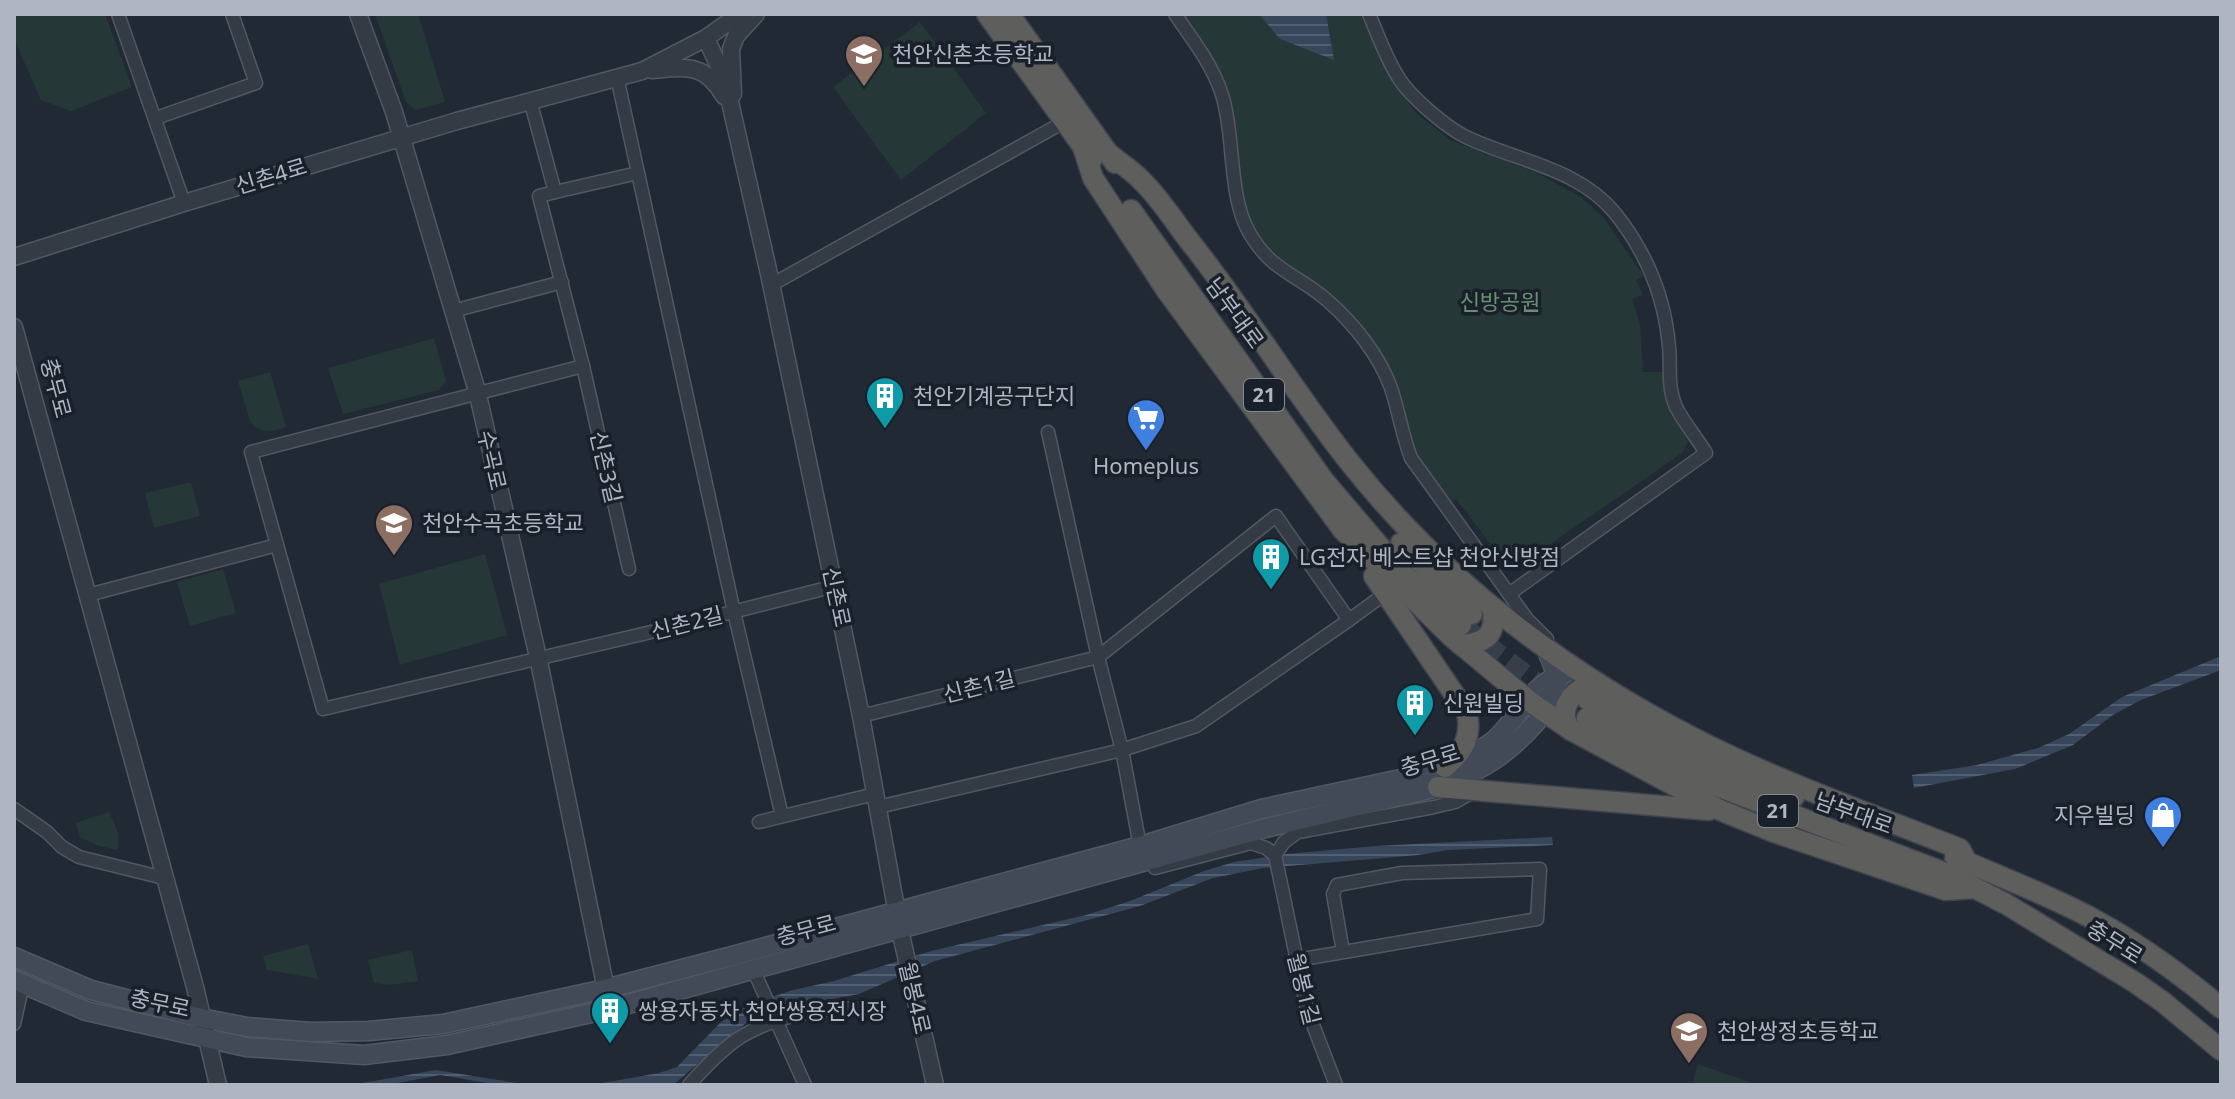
<svg xmlns="http://www.w3.org/2000/svg" width="2235" height="1099" font-family="'Noto Sans','Noto Sans KR',sans-serif">
<style>
.park{fill:#263737}
.water{fill:url(#water-rules)}
.lines{fill:none;stroke-linecap:round;stroke-linejoin:round}
.trunk-tunnel{stroke:#363e49;stroke-width:20;stroke-dasharray:20 10;stroke-linecap:butt}
.minor-casing{stroke:#525863;stroke-width:15}
.tertiary-casing{stroke:#525863;stroke-width:19}
.secondary-casing{stroke:#525863;stroke-width:21}
.trunk-casing{stroke:#3f454f;stroke-width:23}
.minor{stroke:#353b45;stroke-width:12}
.tertiary{stroke:#353b45;stroke-width:16}
.secondary{stroke:#434a57;stroke-width:18}
.trunk{stroke:#5e5e5c;stroke-width:20}
.labels{text-anchor:middle;stroke-width:7;stroke-linejoin:round;paint-order:stroke}
.shield{fill:#1a2029;stroke:#828894;stroke-width:2}
.shield-label{font-size:20px;font-weight:bold;fill:#afb5c2}
.poi-label{font-size:22px;fill:#afb5c2;stroke:#1a2029;text-anchor:start}
.street-label{font-size:22px;fill:#afb5c2;stroke:#1a2029}
.park-label{font-size:22px;fill:#698f73;stroke:#1a2029}
</style>
<defs>
<pattern id="water-rules" width="6" height="5" patternUnits="userSpaceOnUse" patternTransform="scale(2)"><rect width="6" height="5" fill="#38465c"/><path d="M0 2.5h6" fill="none" stroke="#525e72"/></pattern>
</defs>
<rect width="100%" height="100%" fill="#212934"/>
<g class="park">
<path d="M14,14H105L132,87L71,111L41,100L14,39Z"/>
<path d="M375,14H418L445,102L415,110L406,102Z"/>
<path d="M1182,14H1360L1387,71L1415,112L1450,140L1537,173L1581,197L1603,217L1644,276L1636,280L1643,295L1632,299L1640,324L1643,372H1662L1669,405L1688,442L1682,453L1520,565L1502,559L1456,499L1453,503L1418,459L1379,355L1272,254L1254,232L1246,209L1224,88L1216,66Z"/>
<path d="M920,22L986,113L901,180L833,87Z"/>
<path d="M434,338L446,381L439,390L343,414L328,368Z"/>
<path d="M270,372L286,427C273,432 259,434 250,421L238,381Z"/>
<path d="M191,482L200,516L154,528L145,493Z"/>
<path d="M485,554L507,635L400,665L379,584Z"/>
<path d="M223,569L236,613L190,626L177,582Z"/>
<path d="M108,812C116,824 121,837 117,850L96,845L80,837L76,823Z"/>
<path d="M308,944L318,979L267,970L263,956Z"/>
<path d="M412,950L418,981L389,985L374,983L368,960Z"/>
<path d="M1698,1064L1758,1085H1692Z"/>
</g>
<g class="water">
<path d="M1259,14H1326L1334,60L1280,39Z"/>
<path d="M2221,656V670L2141,700L2113,715L2073,745L2015,769L1914,788L1912,775L1977,765L2038,748L2069,734L2122,697Z"/>
<path d="M1552,837L1553,845L1448,850L1419,855L1263,868L1213,878L1140,906L935,961L859,994L786,1008L753,1017L673,1085H591L659,1073L677,1067L720,1023L748,1005L793,990L834,981L931,951L1086,915L1130,901L1204,871L1234,862L1286,854L1376,846Z"/>
<path d="M436,1070L529,1085H499L440,1075L387,1085H351Z"/>
</g>
<g class="lines">
<path class="trunk-tunnel" d="M1461,625L1530,678L1587,718"/>
<g class="minor-casing">
<g id="minor">
<path d="M118,14L184,203"/>
<path d="M1175,14C1193,41 1214,66 1223,98C1235,140 1228,197 1250,234C1273,273 1298,274 1328,301C1354,324 1379,355 1391,388C1399,412 1402,435 1411,458L1527,619L1547,639"/>
<path d="M1369,14C1378,35 1387,61 1400,80C1412,98 1445,126 1464,136C1515,161 1577,167 1615,213C1646,252 1665,297 1669,347C1671,367 1667,387 1676,407C1684,423 1697,438 1706,453L1509,594"/>
<path d="M617,77L734,612L782,816"/>
<path d="M530,100L555,192L539,196L583,366L629,569"/>
<path d="M156,118L256,83L232,14"/>
<path d="M555,192L638,173"/>
<path d="M771,285L1064,122"/>
<path d="M453,311L562,282"/>
<path d="M583,366L251,452L323,709L681,625L835,586"/>
<path d="M1048,432L1098,657L1276,516L1349,620L1386,593"/>
<path d="M88,595L277,545"/>
<path d="M861,716L1098,657L1122,750L1140,846"/>
<path d="M878,807L1122,750L1196,726L1349,620"/>
<path d="M14,809L47,832L62,847L79,857L164,878"/>
<path d="M759,822L875,794"/>
<path d="M1275,855L1284,842L1298,832L1434,807L1455,802L1473,792"/>
<path d="M1155,868L1251,843L1266,848L1275,855L1307,1009L1336,1085"/>
<path d="M1297,960L1537,919L1540,869L1402,873L1337,885L1333,894L1343,952"/>
<path d="M753,969L805,1085"/>
<path d="M14,1024L23,984"/>
<path d="M689,1085C704,1068 720,1051 739,1038C774,1016 838,1002 877,1012"/>
</g>
</g>
<g class="tertiary-casing">
<g id="tertiary">
<path d="M358,14L394,112L477,391L538,657L610,1009"/>
<path d="M706,38L725,80L769,274L861,716L900,930L935,1085"/>
<path d="M652,70C687,67 705,63 724,96"/>
<path d="M733,94L731,49L736,36L756,14"/>
<path d="M14,257L184,203L457,121L642,71L706,38L740,14"/>
<path d="M14,327L195,987L218,1085"/>
</g>
</g>
<g class="secondary-casing">
<g id="secondary">
<path d="M14,957L91,990L201,1018L247,1027L311,1032L369,1031L443,1024L605,989L736,955L1140,846L1261,809L1424,774C1447,767 1472,757 1492,742C1516,723 1532,681 1564,674"/>
<path d="M14,980L86,1011L246,1047L364,1055L447,1045L614,1008L1266,828L1438,787C1482,771 1509,754 1540,718C1547,709 1556,698 1557,686C1558,673 1551,662 1547,651"/>
</g>
</g>
<g class="trunk-casing">
<g id="trunk">
<path d="M987,14L1092,159"/>
<path d="M1009,14L1115,163"/>
<path d="M1084,150L1093,178L1167,291L1343,530L1452,637L1529,701L1571,730L1720,810L1774,832L1946,890L1975,888"/>
<path d="M1109,154C1120,163 1133,171 1142,181C1161,199 1175,223 1191,243C1246,312 1292,389 1347,459C1443,581 1564,673 1703,743C1785,784 1874,815 1960,849L1967,863"/>
<path d="M1131,210L1324,481L1404,575L1461,625"/>
<path d="M1401,543L1472,614"/>
<path d="M1374,576L1467,713C1472,737 1463,752 1445,767"/>
<path d="M1461,645C1487,643 1496,635 1493,608"/>
<path d="M1588,700L1695,757L1794,797"/>
<path d="M1587,718L1701,780L1948,874L2006,904L2136,983L2163,1002L2221,1050"/>
<path d="M1571,730C1558,714 1567,698 1582,688H1600"/>
<path d="M1438,787L1709,810"/>
<path d="M1955,857C2002,878 2050,895 2095,920C2136,942 2186,978 2221,1008"/>
</g>
</g>
<use href="#minor" class="minor"/>
<use href="#tertiary" class="tertiary"/>
<use href="#secondary" class="secondary"/>
<use href="#trunk" class="trunk"/>
</g>
<defs>
<g id="school-pin" transform="scale(2)"><path d="M0 17L-7.5 6A9.5 9.5 0 1 1 7.5 6Z" fill="#8d6e63" stroke="#1a2029"/><path d="M0-5L7-2L0 1L-7-2ZM-4 1L0 2.5L4 1V4Q0 6-4 4Z" fill="#fff"/></g>
<g id="building-pin" transform="scale(2)"><path d="M0 17L-7.5 6A9.5 9.5 0 1 1 7.5 6Z" fill="#0f9aa8" stroke="#1a2029"/><path d="M-4-6H4V6H1V3H-1V6H-4ZM-2.5-4.3h1.7v1.8h-1.7ZM.8-4.3h1.7v1.8H.8ZM-2.5-1h1.7V.8h-1.7ZM.8-1h1.7V.8H.8Z" fill="#fff"/></g>
<g id="supermarket-pin" transform="scale(2)"><path d="M0 17L-7.5 6A9.5 9.5 0 1 1 7.5 6Z" fill="#3f7fe0" stroke="#1a2029"/><path d="M-6-5.5h2.5l.6 2H6L4.5 2H-2.5L-4.4-4H-6ZM-1.5 3.2a1.3 1.3 0 1 0 .1 0ZM3 3.2a1.3 1.3 0 1 0 .1 0Z" fill="#fff"/></g>
<g id="shop-pin" transform="scale(2)"><path d="M0 17L-7.5 6A9.5 9.5 0 1 1 7.5 6Z" fill="#3f7fe0" stroke="#1a2029"/><path d="M-5-2.5h2.3a2.7 3.5 0 0 1 5.4 0H5L5.5 6h-11ZM-1.5-2.5h3a1.5 2.3 0 0 0-3 0Z" fill="#fff"/></g>
</defs>
<g fill-rule="evenodd">
<use href="#school-pin" x="864" y="54"/>
<use href="#building-pin" x="885" y="396"/>
<use href="#supermarket-pin" x="1146" y="418"/>
<use href="#school-pin" x="394" y="523"/>
<use href="#building-pin" x="1271" y="557"/>
<use href="#building-pin" x="1415" y="703"/>
<use href="#shop-pin" x="2163" y="815"/>
<use href="#building-pin" x="610" y="1011"/>
<use href="#school-pin" x="1689" y="1031"/>
</g>
<g class="labels">
<g class="shield">
<rect x="1244" y="379" width="40" height="32" rx="6"/>
<rect x="1758" y="795" width="40" height="32" rx="6"/>
</g>
<g class="shield-label">
<text x="1264" y="402">21</text>
<text x="1778" y="818">21</text>
</g>
<g class="poi-label">
<text x="892" y="62">천안신촌초등학교</text>
<text x="913" y="404">천안기계공구단지</text>
<text x="1146" y="474" text-anchor="middle">Homeplus</text>
<text x="422" y="531">천안수곡초등학교</text>
<text x="1299" y="565">LG전자 베스트샵 천안신방점</text>
<text x="1443" y="711">신원빌딩</text>
<text x="2135" y="823" text-anchor="end">지우빌딩</text>
<text x="638" y="1019">쌍용자동차 천안쌍용전시장</text>
<text x="1717" y="1039">천안쌍정초등학교</text>
</g>
<g class="street-label">
<text transform="translate(271 176) rotate(-17)" y="8">신촌4로</text>
<text transform="translate(1235 313) rotate(54)" y="8">남부대로</text>
<text transform="translate(56 388) rotate(75)" y="8">충무로</text>
<text transform="translate(492 460) rotate(77)" y="8">수곡로</text>
<text transform="translate(606 467) rotate(77)" y="8">신촌3길</text>
<text transform="translate(837 597) rotate(78)" y="8">신촌로</text>
<text transform="translate(687 623) rotate(-14)" y="8">신촌2길</text>
<text transform="translate(979 686) rotate(-14)" y="8">신촌1길</text>
<text transform="translate(1430 760) rotate(-17)" y="8">충무로</text>
<text transform="translate(1854 813) rotate(20)" y="8">남부대로</text>
<text transform="translate(806 930) rotate(-15)" y="8">충무로</text>
<text transform="translate(2115 942) rotate(32)" y="8">충무로</text>
<text transform="translate(1304 989) rotate(76)" y="8">월봉1길</text>
<text transform="translate(915 998) rotate(77)" y="8">월봉4로</text>
<text transform="translate(160 1003) rotate(12)" y="8">충무로</text>
</g>
<g class="park-label">
<text x="1500" y="310">신방공원</text>
</g>
</g>
<rect width="2235" height="1099" fill="none" stroke="#afb5c2" stroke-width="32"/>
</svg>
